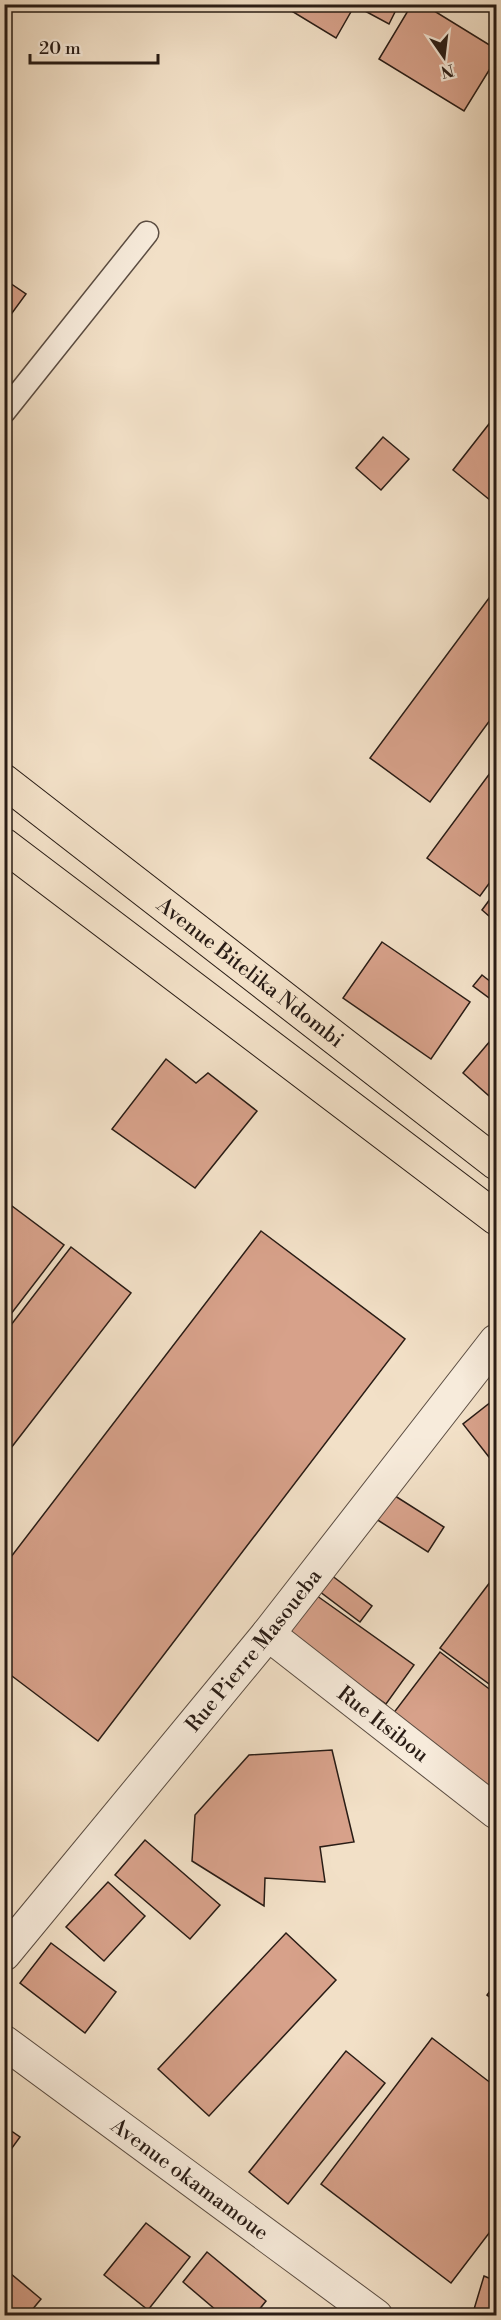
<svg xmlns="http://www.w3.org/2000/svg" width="501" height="2320" font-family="'Libre Bodoni',serif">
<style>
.building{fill:#d7a18a;stroke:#291c15;stroke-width:1.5}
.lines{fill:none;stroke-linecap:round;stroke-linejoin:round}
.lane-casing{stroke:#5b4d42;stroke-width:25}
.street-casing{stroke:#5b4d42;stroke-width:35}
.highway-casing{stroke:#291c15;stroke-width:35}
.lane{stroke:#f7ebdb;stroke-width:22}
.street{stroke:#f7ebdb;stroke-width:33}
.highway{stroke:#f2e0c7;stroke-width:33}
.labels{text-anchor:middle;stroke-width:4.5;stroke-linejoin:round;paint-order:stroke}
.street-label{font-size:21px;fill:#291c15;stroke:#f7ebdb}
</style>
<rect width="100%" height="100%" fill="#f2e0c7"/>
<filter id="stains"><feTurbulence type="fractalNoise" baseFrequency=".00333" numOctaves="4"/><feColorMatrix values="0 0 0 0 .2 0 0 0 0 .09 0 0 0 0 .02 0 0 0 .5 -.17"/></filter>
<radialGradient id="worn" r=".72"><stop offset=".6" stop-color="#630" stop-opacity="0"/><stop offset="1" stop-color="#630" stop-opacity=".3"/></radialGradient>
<g class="building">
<path d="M280,4H344L352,10L336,38Z"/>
<path d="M352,4H399L389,24Z"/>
<path d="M412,4H423L496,49V59L464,111L379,59Z"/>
<path d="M4,279L26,294L4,324Z"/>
<path d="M496,415V505L453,470Z"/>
<path d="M383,437L409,459L381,490L356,468Z"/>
<path d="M489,598L496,603V712L430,802L370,758Z"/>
<path d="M496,765V874L480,896L427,858Z"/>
<path d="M496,891V922L482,910Z"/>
<path d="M382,942L470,1002L431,1059L343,998Z"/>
<path d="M482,975L496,986V1003L473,986Z"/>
<path d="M496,1034V1102L463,1073Z"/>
<path d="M166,1059L196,1083L208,1073L257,1111L195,1188L112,1129Z"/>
<path d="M4,1200L64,1245L4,1323Z"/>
<path d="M261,1231L405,1339L98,1741L4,1670V1566Z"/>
<path d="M71,1247L131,1293L4,1457V1334Z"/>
<path d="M496,1398V1466L463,1424Z"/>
<path d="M392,1494L444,1527L428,1552L376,1519Z"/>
<path d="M327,1572L372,1606L360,1622L315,1588Z"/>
<path d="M494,1577L496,1579V1689L440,1648Z"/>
<path d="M313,1593L414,1665L386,1704L285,1632Z"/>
<path d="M440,1652L496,1694V1805L386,1723Z"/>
<path d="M332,1750L354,1842L320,1847L325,1882L265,1878L264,1906L192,1861L195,1815L249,1755Z"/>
<path d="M145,1840L220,1905L190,1939L115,1875Z"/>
<path d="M108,1882L145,1916L104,1961L66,1927Z"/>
<path d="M286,1933L336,1980L209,2116L158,2069Z"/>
<path d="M51,1943L116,1992L85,2033L20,1983Z"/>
<path d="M496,1983V2002L487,1995Z"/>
<path d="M432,2038L496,2087V2224L451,2283L321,2184Z"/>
<path d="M346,2051L385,2083L288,2204L249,2172Z"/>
<path d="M4,2126L20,2137L4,2159Z"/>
<path d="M146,2223L190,2257L148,2310L104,2275Z"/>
<path d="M207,2252L266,2301L254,2316H223L183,2282Z"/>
<path d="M4,2268L41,2299L27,2316H4Z"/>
<path d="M484,2276L496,2281V2316H472Z"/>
</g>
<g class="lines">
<g class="lane-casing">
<path id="lane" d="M4,412L147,233"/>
</g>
<g class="street-casing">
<g id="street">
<path id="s1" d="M268,1634L496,1812"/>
<path id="s2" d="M4,1954L268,1634L496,1341"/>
<path id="s3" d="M4,2042L376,2316"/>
</g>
</g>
<g class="highway-casing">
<g id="highway">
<path id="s4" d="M4,781L496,1163"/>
<path d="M4,845L496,1218"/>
</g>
</g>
<use href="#lane" class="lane"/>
<use href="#street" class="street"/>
<use href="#highway" class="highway"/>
</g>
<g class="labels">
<g class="street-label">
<text dy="7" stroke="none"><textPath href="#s4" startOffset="312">Avenue Bitelika Ndombi</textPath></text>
<text dy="7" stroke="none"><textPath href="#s2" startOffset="393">Rue Pierre Masoueba</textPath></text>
<text dy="7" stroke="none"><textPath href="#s1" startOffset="146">Rue Itsibou</textPath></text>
<text dy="7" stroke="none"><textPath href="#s3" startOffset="231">Avenue okamamoue</textPath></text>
</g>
</g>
<rect width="501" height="2320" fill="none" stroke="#f2e0c7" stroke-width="24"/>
<rect x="6" y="6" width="489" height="2308" fill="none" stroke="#291c15" stroke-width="3"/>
<rect x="12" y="12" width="477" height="2296" fill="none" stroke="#291c15" stroke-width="1.5"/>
<g transform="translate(444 57) rotate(166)" stroke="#f7ebdb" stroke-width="4.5" paint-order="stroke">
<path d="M0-4.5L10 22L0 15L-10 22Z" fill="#291c15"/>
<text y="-9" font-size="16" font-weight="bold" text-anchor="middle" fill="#291c15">N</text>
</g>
<path d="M30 54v9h128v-9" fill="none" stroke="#291c15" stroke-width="3"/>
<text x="39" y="54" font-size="18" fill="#291c15" stroke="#f7ebdb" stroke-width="4.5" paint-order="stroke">20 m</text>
<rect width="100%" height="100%" filter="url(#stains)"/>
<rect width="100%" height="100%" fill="url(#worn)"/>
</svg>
